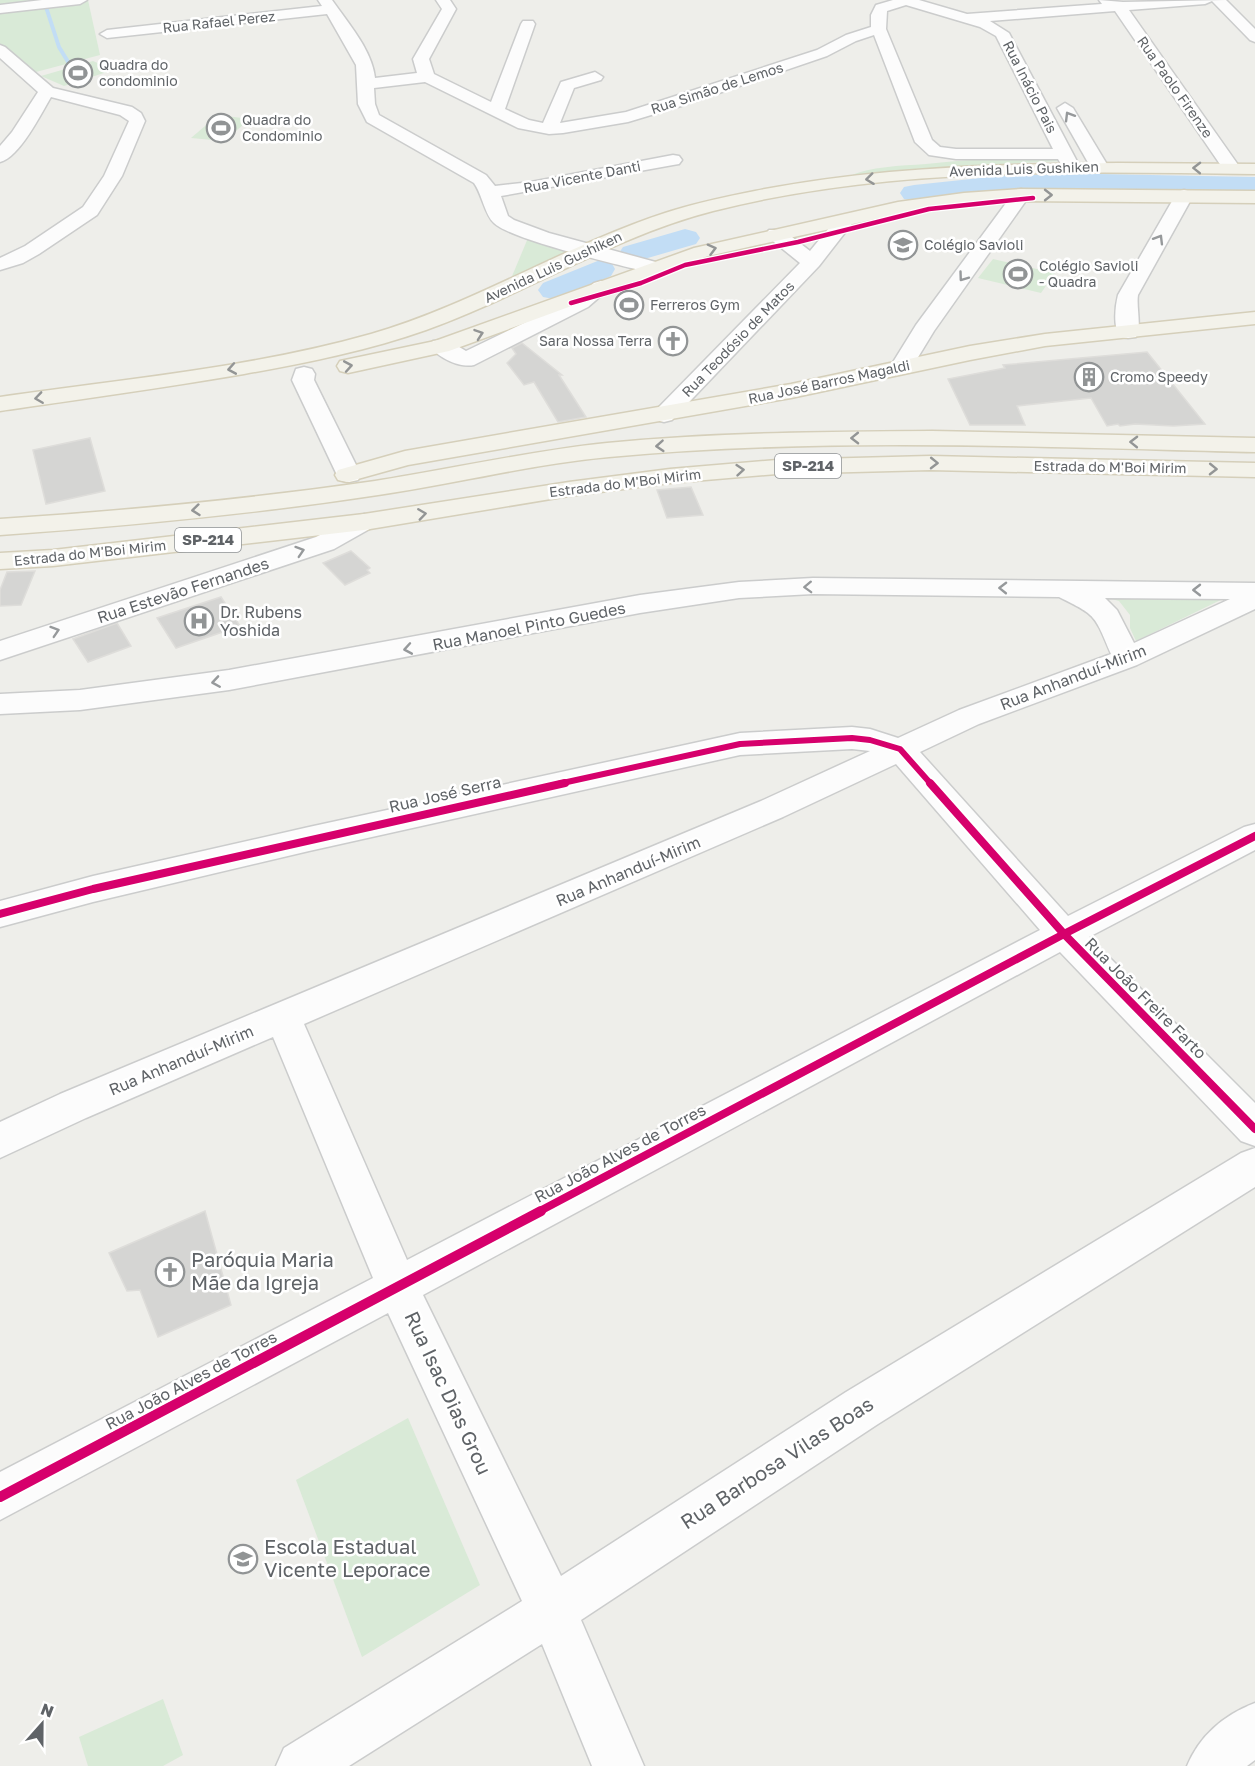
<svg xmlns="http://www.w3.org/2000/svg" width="1255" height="1766" font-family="'Golos Text',sans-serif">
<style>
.green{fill:#d9ead7}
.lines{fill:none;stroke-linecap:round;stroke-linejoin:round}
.stream{stroke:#c2ddf5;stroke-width:4}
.river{fill:#c2ddf5;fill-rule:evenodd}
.building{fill:#d5d5d3;stroke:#deddda;stroke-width:1.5}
.minor-casing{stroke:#cbcccc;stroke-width:3}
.major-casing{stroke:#d5cfba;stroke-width:3}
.minor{fill:#fcfcfc;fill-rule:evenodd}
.major{fill:#f3f2ea;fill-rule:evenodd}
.cycleway-far3-casing{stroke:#fff;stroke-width:7}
.cycleway-far2-casing{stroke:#fff;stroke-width:9}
.cycleway-far1-casing{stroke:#fff;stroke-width:12}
.cycleway-casing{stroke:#fff;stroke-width:14}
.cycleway-far3{stroke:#d6006c;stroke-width:4.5}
.cycleway-far2{stroke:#d6006c;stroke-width:6}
.cycleway-far1{stroke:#d6006c;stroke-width:8}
.cycleway{stroke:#d6006c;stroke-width:10}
.oneway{stroke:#96999b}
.oneway2{stroke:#939595}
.labels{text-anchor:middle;stroke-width:5;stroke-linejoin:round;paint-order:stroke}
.far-street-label{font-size:14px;fill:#5f6367;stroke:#fff}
.far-poi-label{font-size:14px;fill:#5f6367;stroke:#fff;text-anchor:start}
.shield{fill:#fff;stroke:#8f9295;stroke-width:1.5}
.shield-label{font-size:15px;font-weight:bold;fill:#5f6367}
.street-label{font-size:16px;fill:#5f6367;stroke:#fff}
.poi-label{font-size:16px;fill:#5f6367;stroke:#fff;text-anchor:start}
.near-poi-label{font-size:20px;fill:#5f6367;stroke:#fff;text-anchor:start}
.near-street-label{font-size:20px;fill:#5f6367;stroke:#fff}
</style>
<rect width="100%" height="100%" fill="#eeeeea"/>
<g class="green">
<path d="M0,0H88L100,55L36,72L0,44Z"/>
<path d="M93,61L113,70L64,86L41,76Z"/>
<path d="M218,115L250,119L224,141L191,138Z"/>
<path d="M1006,158H1063V161L963,166L847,177C872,166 899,166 926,164C953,161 979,159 1006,158Z"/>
<path d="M528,238L569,252L510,281Z"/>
<path d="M993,259L1041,270L1043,267L1057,270L1041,293L978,278Z"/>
<path d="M1090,593L1231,595L1136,641L1130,628V615L1119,601Z"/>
<path d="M408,1418L480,1585L362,1657L296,1480Z"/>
<path d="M163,1699L183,1755L163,1766H88L79,1737Z"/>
</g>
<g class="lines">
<path class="stream" d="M46,7L59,47L70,65"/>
<g class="river">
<path d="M1098,174L1255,177V193L1009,191L914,201L904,199L900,193L904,187L914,185L1009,175Z"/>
<path d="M685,229L696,232L700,238L696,244L634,262L623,259L619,253L623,247Z"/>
<path d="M600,260L611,262L615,269L611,276L565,297L554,299L543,297L538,290L543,283Z"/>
</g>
</g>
<g class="building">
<path d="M522,343L562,375H559L586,417L558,422L534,382L524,385L507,363L516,354L512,348Z"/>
<path d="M1147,352L1205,424L1173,426L1135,424L1120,426L1118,424L1107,426L1091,398L1017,406L1025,425H970L948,379L1005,368L1003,365Z"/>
<path d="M90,438L105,491L46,504L33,450Z"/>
<path d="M691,487L703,515L667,518L657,490Z"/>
<path d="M351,551L370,568L367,570L370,573L345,585L323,563Z"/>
<path d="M35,571L21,605L0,606V590L7,572Z"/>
<path d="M221,597L240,626L176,648L157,618Z"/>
<path d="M117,623L131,646L88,662L73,639Z"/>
<path d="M205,1211L231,1305L158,1337L140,1290L127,1291L109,1253Z"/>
</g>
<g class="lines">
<g class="minor-casing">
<g id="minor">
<path d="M42,0H87L80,4L0,13V5Z"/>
<path d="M318,0H332C348,23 372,50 375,78L417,73L413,59L442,9L436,0H450L456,9L429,59L434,74L491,102L521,24L523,21H533L535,24L505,109L529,120L543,123L561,82L595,72L603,77L601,80L574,88L560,123L626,112L817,50L846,35L871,27V15L876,5L893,0H919L967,14L1102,4L1099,0L1123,2L1226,0L1255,29V42L1250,40L1212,1L1205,4L1129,10L1241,169L1238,173H1226L1115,11L990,21L1009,33L1080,167L1077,171H1065L1058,159H956L929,155L915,142L874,35L856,41L827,56L681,106L628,122L563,133L549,134L518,128L425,82L374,88L375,104L379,115L486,175L495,186L531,182L673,155L679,156L682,160L679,164L673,165L501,196L508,216L514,220L549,233L663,264L666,268L663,272L656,274C627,267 511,240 494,223C485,215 482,194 474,183L367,122L358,104L356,65L327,14L107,38L100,34L107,30L322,6ZM906,5L980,27L996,36L1053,149H956L940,147L932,140L886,29L887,11Z"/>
<path d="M0,45L5,47L53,88L132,107L141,113L145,121L122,176L97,215L39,254L23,263L0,270V258L25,246L83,207L104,176L129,121L120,115L51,97C41,114 19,158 0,162V146L12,132L38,92L0,58Z"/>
<path d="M1065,103L1073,108L1108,166L1105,170H1093L1090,166L1057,108Z"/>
<path d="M1021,189L1027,191L1030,195L934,331L909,372L901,374L893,372L890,367L916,325L1015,191Z"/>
<path d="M1184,190L1191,192L1193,196L1138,295C1136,307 1142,327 1136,337L1128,338L1120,337C1113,326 1115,307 1118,295L1175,196L1177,192Z"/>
<path d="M845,215L852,217L854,221L819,266L672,420L664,422L656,420L652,415L656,410L800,263L769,238L766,234L769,230H783L810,251L838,217Z"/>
<path d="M601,281L608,283L611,287L588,307L474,365C460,368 438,358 430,346L433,341L441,340L449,341L466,351L574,299L594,283Z"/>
<path d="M304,367L312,369L315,374L314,380L361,475L358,480L349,482L340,480L337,475L292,380L296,369Z"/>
<path d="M364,514L373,517L377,522L373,527L334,549L0,660V641L316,537L355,517Z"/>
<path d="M813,578L1255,583V609L1137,665L979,724L920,752L1068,916L1244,827L1255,824V850L1089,937L1255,1103V1146L1241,1141L1060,952L423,1295L561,1576L846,1392L1241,1153L1255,1148V1187L878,1424L581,1620L644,1766H592L542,1644L349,1766H276L284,1748L522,1601L388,1313L0,1520V1472L373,1278L273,1037L86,1118L0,1158V1122L60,1094L761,801L870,751L852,749L740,755L309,851L93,902L0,927V901L93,876L309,827L740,733L852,727L870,729L898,738L959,710L1111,654C1094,614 1097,616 1059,597L813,594L739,598L640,613L229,690L80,710L0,714V694L80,690L229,670L640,595L739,582ZM1105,598L1230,599L1134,643L1117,610ZM896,764L1040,930L407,1260L304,1024L783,817Z"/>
<path d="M1255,1703V1760L1247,1766H1187C1200,1735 1224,1715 1255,1703Z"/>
</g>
</g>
<g class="major-casing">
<g id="major">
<path d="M1119,163L1255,164V174C1075,172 889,166 713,211C612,237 524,295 426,330C367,351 305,363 244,374C163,388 81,399 0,411V397C123,379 251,368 371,334C474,304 564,246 665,213C695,203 725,197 755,191C875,167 997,164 1119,163Z"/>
<path d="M1021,189L1255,191V203L1021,201L964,205L898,214L708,256L449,351L348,373L340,371L337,366L340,361L435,341L694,248L898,202L964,193Z"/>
<path d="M1255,312V324L1045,346L970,360L791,398L408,465L347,482L338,480L335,475L338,470L405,451L791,384L970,346L1045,334Z"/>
<path d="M932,431L1255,438V452C1040,447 824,437 609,457C531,464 455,484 378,495C253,514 127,526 0,535V519C125,511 250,499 375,481C452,469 529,451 607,443C715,432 824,432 932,431Z"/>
<path d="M930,456L1255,463V477L930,470L777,474L670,483L569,496L364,530L53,566L0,569V553L53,550L364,514L569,482L670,469L777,460Z"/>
</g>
</g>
<use href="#minor" class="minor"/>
<use href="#major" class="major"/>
<g class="cycleway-far3-casing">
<path id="cycleway-far3" d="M571,303L641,283L685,265L798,242L929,209L1033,198"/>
</g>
<g class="cycleway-far2-casing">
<path id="cycleway-far2" d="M558,784L740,744L852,738L870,740L900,749L931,784"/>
</g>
<g class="cycleway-far1-casing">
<g id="cycleway-far1">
<path d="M930,783L1064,934L1255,1129"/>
<path d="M0,914L93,889L565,783"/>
<path d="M538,1212L1064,934L1255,836"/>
</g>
</g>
<g class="cycleway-casing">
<path id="cycleway" d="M0,1497L541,1211"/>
</g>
<use href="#cycleway-far3" class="cycleway-far3"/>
<use href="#cycleway-far2" class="cycleway-far2"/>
<use href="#cycleway-far1" class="cycleway-far1"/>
<use href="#cycleway" class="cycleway"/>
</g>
<defs><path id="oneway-chevron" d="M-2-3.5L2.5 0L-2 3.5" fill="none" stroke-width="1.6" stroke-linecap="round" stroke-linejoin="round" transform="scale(1.5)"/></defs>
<g class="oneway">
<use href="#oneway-chevron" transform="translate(1069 116) rotate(-121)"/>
<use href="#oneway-chevron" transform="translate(1159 239) rotate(-59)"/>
<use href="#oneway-chevron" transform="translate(963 277) rotate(126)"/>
<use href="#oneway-chevron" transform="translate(300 551) rotate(-18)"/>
<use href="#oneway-chevron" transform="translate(808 587) rotate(178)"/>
<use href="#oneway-chevron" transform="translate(1003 588) rotate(-179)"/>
<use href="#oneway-chevron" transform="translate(1197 590) rotate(-180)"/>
<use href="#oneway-chevron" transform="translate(55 631) rotate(-18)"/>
<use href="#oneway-chevron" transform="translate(408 649) rotate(170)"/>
<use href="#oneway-chevron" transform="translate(216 682) rotate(171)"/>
</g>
<g class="oneway2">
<use href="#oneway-chevron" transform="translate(1197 168) rotate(-179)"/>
<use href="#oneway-chevron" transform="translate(870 179) rotate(173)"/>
<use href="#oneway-chevron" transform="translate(1048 195)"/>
<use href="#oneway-chevron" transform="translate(712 249) rotate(-15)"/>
<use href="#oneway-chevron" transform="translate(479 334) rotate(-19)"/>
<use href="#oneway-chevron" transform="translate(348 366) rotate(-10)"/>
<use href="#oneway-chevron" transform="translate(232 369) rotate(170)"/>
<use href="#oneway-chevron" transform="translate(39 398) rotate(172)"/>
<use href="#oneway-chevron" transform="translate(855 438) rotate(179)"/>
<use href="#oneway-chevron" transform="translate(1134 442) rotate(-179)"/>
<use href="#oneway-chevron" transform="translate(660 446) rotate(176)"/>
<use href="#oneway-chevron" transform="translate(934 463) rotate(1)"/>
<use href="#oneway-chevron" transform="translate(1213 469) rotate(1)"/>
<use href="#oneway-chevron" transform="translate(740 470) rotate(-5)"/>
<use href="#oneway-chevron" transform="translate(196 510) rotate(174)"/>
<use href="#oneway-chevron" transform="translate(422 514) rotate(-8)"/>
</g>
<defs>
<g id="stadium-ring" transform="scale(1.5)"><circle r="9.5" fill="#fff" stroke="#919495" stroke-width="1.5"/><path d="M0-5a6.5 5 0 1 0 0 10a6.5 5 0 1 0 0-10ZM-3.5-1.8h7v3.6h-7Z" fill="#919495"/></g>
<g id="school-ring" transform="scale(1.5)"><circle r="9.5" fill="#fff" stroke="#919495" stroke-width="1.5"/><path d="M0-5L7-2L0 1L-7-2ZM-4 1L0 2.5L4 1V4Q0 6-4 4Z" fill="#919495"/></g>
<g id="church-ring" transform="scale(1.5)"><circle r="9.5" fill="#fff" stroke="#919495" stroke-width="1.5"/><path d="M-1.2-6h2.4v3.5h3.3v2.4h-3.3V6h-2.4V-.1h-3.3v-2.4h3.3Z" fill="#919495"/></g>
<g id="building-ring" transform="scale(1.5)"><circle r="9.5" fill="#fff" stroke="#919495" stroke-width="1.5"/><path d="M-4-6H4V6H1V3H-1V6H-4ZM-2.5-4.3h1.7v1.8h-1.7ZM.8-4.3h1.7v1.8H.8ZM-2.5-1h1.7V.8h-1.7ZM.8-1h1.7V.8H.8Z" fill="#919495"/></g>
<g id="hospital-ring" transform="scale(1.5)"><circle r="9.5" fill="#fff" stroke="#919495" stroke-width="1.5"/><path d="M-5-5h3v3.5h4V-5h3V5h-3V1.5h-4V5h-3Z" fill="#919495"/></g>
</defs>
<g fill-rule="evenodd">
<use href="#stadium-ring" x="78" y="73"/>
<use href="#stadium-ring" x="221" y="128"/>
<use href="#school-ring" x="903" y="245"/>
<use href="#stadium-ring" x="1018" y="274"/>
<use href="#stadium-ring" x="629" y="305"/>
<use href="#church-ring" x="673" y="341"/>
<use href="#building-ring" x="1089" y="377"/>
<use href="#hospital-ring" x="199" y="621"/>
<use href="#church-ring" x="170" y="1272"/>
<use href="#school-ring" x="243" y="1559"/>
</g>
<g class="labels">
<g class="far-street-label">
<text transform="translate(219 22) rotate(-6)" y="5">Rua Rafael Perez</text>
<text transform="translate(1030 87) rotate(63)" y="5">Rua Inácio Pais</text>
<text transform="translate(1175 87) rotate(55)" y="5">Rua Paolo Firenze</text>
<text transform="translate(717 88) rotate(-18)" y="5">Rua Simão de Lemos</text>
<text transform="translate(1024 169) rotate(-2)" y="5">Avenida Luis Gushiken</text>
<text transform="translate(582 177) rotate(-11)" y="5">Rua Vicente Danti</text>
<text transform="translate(553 267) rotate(-25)" y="5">Avenida Luis Gushiken</text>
<text transform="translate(738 339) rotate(-46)" y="5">Rua Teodósio de Matos</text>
<text transform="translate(829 382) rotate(-12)" y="5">Rua José Barros Magaldi</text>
<text transform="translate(1110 467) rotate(1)" y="5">Estrada do M'Boi Mirim</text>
<text transform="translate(625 483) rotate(-7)" y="5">Estrada do M'Boi Mirim</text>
<text transform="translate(90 553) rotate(-6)" y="5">Estrada do M'Boi Mirim</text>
</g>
<g class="far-poi-label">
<text x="99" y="70">Quadra do<tspan x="99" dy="16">condominio</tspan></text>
<text x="242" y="125">Quadra do<tspan x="242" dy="16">Condominio</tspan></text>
<text x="924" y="250">Colégio Savioli</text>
<text x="1039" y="271">Colégio Savioli<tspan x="1039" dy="16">- Quadra</tspan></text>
<text x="650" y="310">Ferreros Gym</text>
<text x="652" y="346" text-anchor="end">Sara Nossa Terra</text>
<text x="1110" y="382">Cromo Speedy</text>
</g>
<g class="shield">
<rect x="775" y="454" width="66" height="24" rx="4.5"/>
<rect x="175" y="528" width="66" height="24" rx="4.5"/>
</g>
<g class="shield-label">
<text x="808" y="471">SP-214</text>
<text x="208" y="545">SP-214</text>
</g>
<g class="street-label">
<text transform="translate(183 590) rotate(-18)" y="6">Rua Estevão Fernandes</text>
<text transform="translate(529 626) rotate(-11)" y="6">Rua Manoel Pinto Guedes</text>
<text transform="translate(1073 677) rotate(-21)" y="6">Rua Anhanduí-Mirim</text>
<text transform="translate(445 794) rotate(-13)" y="6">Rua José Serra</text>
<text transform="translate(628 871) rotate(-23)" y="6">Rua Anhanduí-Mirim</text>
<text transform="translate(1146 998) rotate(45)" y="6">Rua João Freire Farto</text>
<text transform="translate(181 1060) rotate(-23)" y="6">Rua Anhanduí-Mirim</text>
<text transform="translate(620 1153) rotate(-28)" y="6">Rua João Alves de Torres</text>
<text transform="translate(191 1380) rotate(-28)" y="6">Rua João Alves de Torres</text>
</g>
<g class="poi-label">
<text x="220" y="618">Dr. Rubens<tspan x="220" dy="18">Yoshida</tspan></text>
</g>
<g class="near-poi-label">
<text x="191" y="1267">Paróquia Maria<tspan x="191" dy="23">Mãe da Igreja</tspan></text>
<text x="264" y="1554">Escola Estadual<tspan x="264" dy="23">Vicente Leporace</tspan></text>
</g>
<g class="near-street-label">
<text transform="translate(448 1393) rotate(65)" y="7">Rua Isac Dias Grou</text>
<text transform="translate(777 1463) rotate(-33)" y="7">Rua Barbosa Vilas Boas</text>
</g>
</g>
<g transform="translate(42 1724) rotate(21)" stroke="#ffffff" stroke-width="4.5" paint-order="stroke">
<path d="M0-4.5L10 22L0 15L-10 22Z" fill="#5f6367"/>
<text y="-9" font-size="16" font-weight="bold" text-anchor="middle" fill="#5f6367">N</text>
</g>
</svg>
